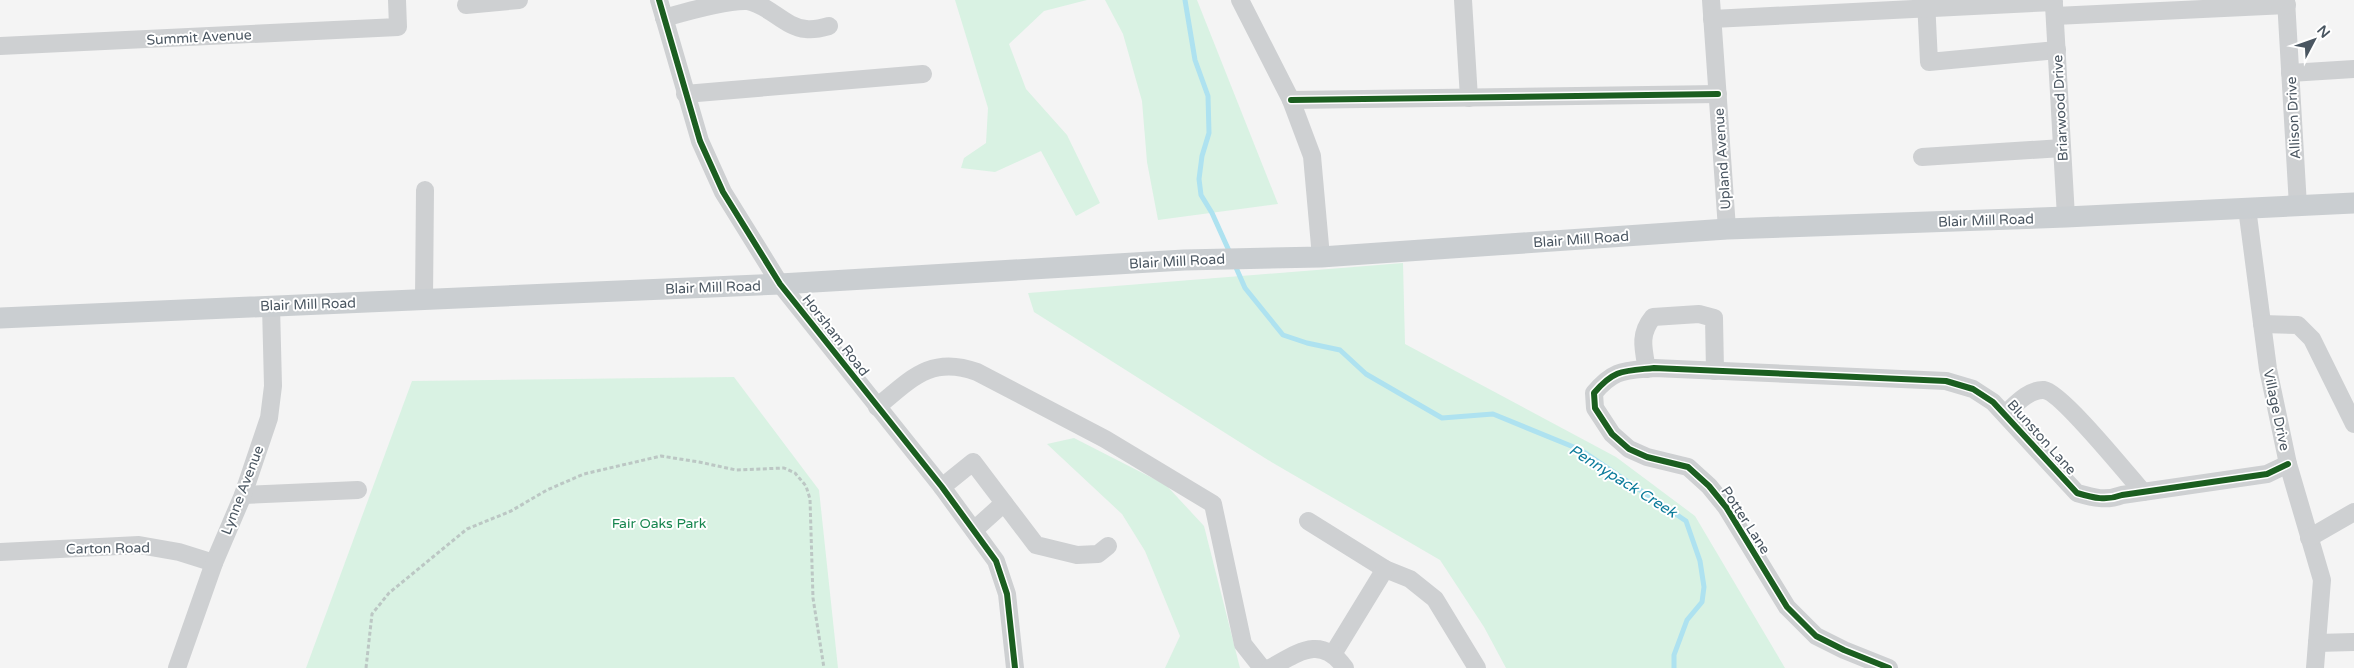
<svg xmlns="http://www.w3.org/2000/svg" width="2354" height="668" font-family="'Varela Round',sans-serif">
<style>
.green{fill:#d9f2e3}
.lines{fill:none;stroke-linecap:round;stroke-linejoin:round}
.stream{stroke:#aee2f0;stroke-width:5}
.path{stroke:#bcc7c4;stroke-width:3;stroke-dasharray:4 2.5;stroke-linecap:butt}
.minor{stroke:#ced0d2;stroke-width:18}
.major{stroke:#caced1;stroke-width:21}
.cycleway-casing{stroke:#fff;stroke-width:9}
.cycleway{stroke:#1b5e20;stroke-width:6}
.labels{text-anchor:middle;stroke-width:4;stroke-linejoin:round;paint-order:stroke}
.street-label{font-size:14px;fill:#4a5661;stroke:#fff}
.park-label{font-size:14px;fill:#17864f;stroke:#fff}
.water-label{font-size:15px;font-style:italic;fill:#0c7c9b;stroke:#fff}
</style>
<rect width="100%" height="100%" fill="#f4f4f4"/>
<g class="green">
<path d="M955,0H1087L1044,11L1009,44L1026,89L1067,135L1100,203L1076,216L1041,151L995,172L961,168L964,158L986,143L988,108Z"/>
<path d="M1105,0H1197L1278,204L1158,220L1147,162L1142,101L1123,34Z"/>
<path d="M1403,263L1405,344L1616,457L1695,516L1785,668H1506L1484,627L1440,560L1268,460L1034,312L1028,293Z"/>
<path d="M734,377L819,490L838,668H306L412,381Z"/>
<path d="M1074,438L1166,485L1204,526L1240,668H1165L1180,636L1145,551L1122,514L1047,444Z"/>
</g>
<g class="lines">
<g class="stream">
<path d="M1185,0L1195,60L1208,96L1209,133L1202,156L1199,179L1201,195L1212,213L1230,253"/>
<path d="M1234,263L1245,288L1283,335L1307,343L1340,350L1366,374L1442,418L1493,414L1581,450L1686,521L1700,561L1704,587L1702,602L1687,620L1674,655V668"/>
</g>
<path class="path" d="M366,668L372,614L389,593L467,529L511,511L547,490L584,474L661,456L699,462L736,470L784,468L795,473L806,486L810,499L813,598L824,668"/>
<g class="minor">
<path d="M659,0L700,141L723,192L780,284L942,487L996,561L1007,594L1015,668"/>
<path d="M1240,0L1291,100L1312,156L1321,257"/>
<path d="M1463,0L1469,98"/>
<path d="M1711,0L1727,229"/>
<path d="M1926,0L1929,62L2057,50"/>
<path d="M2286,0L2298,206"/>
<path d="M466,5L519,0"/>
<path d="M2054,5L2066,217"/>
<path d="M2055,16L2287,5"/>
<path d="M664,18C685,12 726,0 747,1C770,5 784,27 806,29C814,30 822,28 829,26"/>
<path d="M1712,19L2054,2"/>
<path d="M0,46L398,27L397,0"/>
<path d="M2290,73L2354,69"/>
<path d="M685,94L923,74"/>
<path d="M1291,100L1718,94"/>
<path d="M1922,157L2062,148"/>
<path d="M2247,208L2268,369L2288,464L2322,580L2315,668"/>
<path d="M424,299L425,190"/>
<path d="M2262,324L2298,325L2312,339L2354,424"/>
<path d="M1647,369C1643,348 1639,334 1653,317L1699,314L1714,318L1715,371"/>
<path d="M877,407C911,379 931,355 977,372L1105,439L1213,504L1243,644L1262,668"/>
<path d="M2005,414C2015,405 2029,389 2044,390C2061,392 2128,475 2143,492"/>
<path d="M942,487L973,462L1036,545L1077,555L1098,554L1108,546"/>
<path d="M243,495L358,490"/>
<path d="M1308,521L1385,569L1410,579L1435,599L1477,668"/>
<path d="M974,530L1004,503"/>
<path d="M2309,538L2354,512"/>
<path d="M0,552L139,545L179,552L214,563"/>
<path d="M2317,643L2354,642"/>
<path d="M1333,654L1385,569"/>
<path d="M177,668L214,563L243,495L269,418L273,386L271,306"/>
<path d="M1270,668C1298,653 1321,634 1345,668"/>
<path d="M1889,668L1844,650L1816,636L1787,607L1726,507L1709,486L1688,467L1647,457L1629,449L1612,434L1595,408L1594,393C1614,369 1624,371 1654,368L1946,381L1973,389L1993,402L2077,493C2094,498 2106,501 2122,495L2267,474L2288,464"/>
</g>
<path class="major" d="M0,318L780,284L1184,260L1321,257L1727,229L2066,217L2354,203"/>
<g class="cycleway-casing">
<g id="cycleway">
<path d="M659,0L700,141L723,192L780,284L942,487L996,561L1007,594L1015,668"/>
<path d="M1291,100L1718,94"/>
<path d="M1889,668L1844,650L1816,636L1787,607L1726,507L1709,486L1688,467L1647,457L1629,449L1612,434L1595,408L1594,393C1614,369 1624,371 1654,368L1946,381L1973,389L1993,402L2077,493C2094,498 2106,501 2122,495L2267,474L2288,464"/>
</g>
</g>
<use href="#cycleway" class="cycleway"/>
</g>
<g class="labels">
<g class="street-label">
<text transform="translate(199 37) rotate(-3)" y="5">Summit Avenue</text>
<text transform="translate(2060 108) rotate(-93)" y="5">Briarwood Drive</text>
<text transform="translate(2293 118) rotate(-93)" y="5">Allison Drive</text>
<text transform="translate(1722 159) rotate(-94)" y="5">Upland Avenue</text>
<text transform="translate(1986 220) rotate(-2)" y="5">Blair Mill Road</text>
<text transform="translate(1581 239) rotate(-4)" y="5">Blair Mill Road</text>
<text transform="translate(1177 261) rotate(-3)" y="5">Blair Mill Road</text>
<text transform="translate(713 287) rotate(-2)" y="5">Blair Mill Road</text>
<text transform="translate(308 304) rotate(-2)" y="5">Blair Mill Road</text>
<text transform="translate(836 335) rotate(52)" y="5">Horsham Road</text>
<text transform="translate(2277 410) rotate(78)" y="5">Village Drive</text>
<text transform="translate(2042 437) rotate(48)" y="5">Blunston Lane</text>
<text transform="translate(242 490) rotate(-69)" y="5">Lynne Avenue</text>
<text transform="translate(1746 520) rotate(57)" y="5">Potter Lane</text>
<text transform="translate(108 548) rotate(-1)" y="5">Carton Road</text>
</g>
<g class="park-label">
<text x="659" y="528">Fair Oaks Park</text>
</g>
<g class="water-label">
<text transform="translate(1623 481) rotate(32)" y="5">Pennypack Creek</text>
</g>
</g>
<g transform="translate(2314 40) rotate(49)" stroke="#ffffff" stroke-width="4" paint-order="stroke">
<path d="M0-4L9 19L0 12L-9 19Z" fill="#4a5661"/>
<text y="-8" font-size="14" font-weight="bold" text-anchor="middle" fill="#4a5661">N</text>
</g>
</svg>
